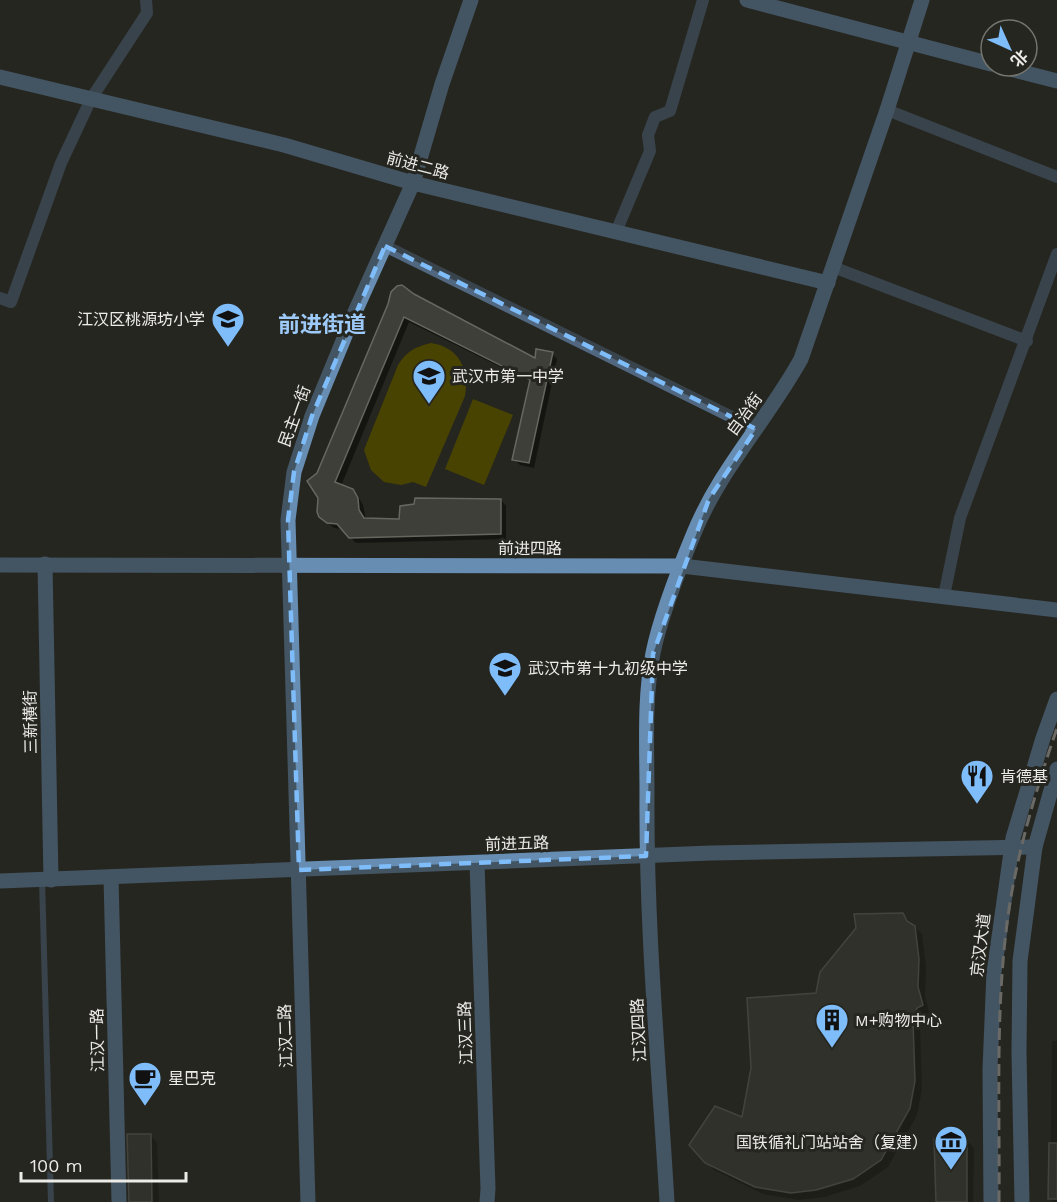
<svg xmlns="http://www.w3.org/2000/svg" width="1057" height="1202" font-family="'Work Sans','Noto Sans SC',sans-serif">
<style>
.green{fill:#494301}
.shadow{fill:#0007}
.building{fill:#3f3f39;stroke:#676760;stroke-width:1.5}
.lines{fill:none;stroke-linecap:round;stroke-linejoin:round}
.lane{stroke:#50677f;stroke-width:6}
.street{stroke:#50677f;stroke-width:12}
.secondary{stroke:#678db2;stroke-width:15}
.rail{stroke:#bcbbb8;stroke-width:3;stroke-dasharray:12 6;stroke-linecap:butt}
.marked{fill:none;stroke:#7fbdfa;stroke-width:4.5;stroke-dasharray:12 8;stroke-linejoin:round}
.labels{text-anchor:middle;stroke-width:6;stroke-linejoin:round;paint-order:stroke}
.street-label{font-size:16px;fill:#ecebe8;stroke:#262620}
.poi-label{font-size:16px;fill:#ecebe8;stroke:#262620;text-anchor:start}
.district-label{font-size:22px;font-weight:bold;fill:#9dcaf8;stroke:#262620}
</style>
<rect width="100%" height="100%" fill="#262620"/>
<g class="green">
<path d="M431,343C459,347 470,370 465,396L426,487L413,482L401,485L384,482L371,470L364,450L398,365C407,351 415,347 431,343Z"/>
<path d="M473,399L513,415L484,485L445,469Z"/>
</g>
<g class="shadow">
<path d="M398,288H406L413,295L536,360L552,354L557,359L534,468L520,465L514,459L531,382L409,322L341,486L352,490L358,496L363,505L366,520H401L501,500L506,506V539L356,543L343,529L334,528L327,522L319,498L318,474Z"/>
<path d="M902,914L922,934L926,967L925,996L929,1012L924,1016L920,1028L922,1089L917,1115L888,1167L860,1186L824,1197L799,1200L763,1194L714,1170L706,1162L743,1119L817,994Z"/>
<path d="M1052,1041H1057V1202H1053L1050,1198Z"/>
<path d="M150,1135L157,1143L159,1202H130Z"/>
<path d="M967,1141L974,1148L973,1202H938Z"/>
</g>
<g class="building">
<path d="M402,285L414,294L535,358L536,349L553,352L529,463L512,460L530,380L404,317L335,482L353,489L358,498L359,510L364,518L399,519L400,506L414,504L415,498L501,499V534L349,538L337,524L327,523L319,517L317,512L318,498L307,481L317,473L388,304L391,292L397,286Z"/>
<path d="M903,913L907,921L915,926L919,959L918,987L923,1005L917,1008L913,1020L915,1081L910,1108L881,1160L853,1179L816,1190L791,1193L755,1187L705,1163L689,1145L715,1106L742,1117L751,1068L747,998L816,993L820,972L856,928L854,914Z"/>
<path d="M127,1134H151L152,1202H129Z"/>
<path d="M934,1139L967,1140V1202H936Z"/>
<path d="M1049,1143H1057V1199H1048Z"/>
</g>
<g class="lines">
<path class="lane" d="M42,880L51,1202"/>
<g class="street">
<path d="M887,110L1057,177"/>
<path d="M616,232L650,151L648,135L655,117L670,111L703,0"/>
<path d="M385,246L756,429"/>
<path d="M833,267L1027,341"/>
<path d="M0,298L11,302L61,163L91,99L147,13L146,0"/>
<path d="M944,596L960,518L1057,254"/>
</g>
<g class="secondary">
<path d="M747,0L991,64"/>
<path d="M999,66L1057,81"/>
<path d="M0,77L284,145L413,183L828,283"/>
<path d="M45,564L51,880"/>
<path d="M0,565L682,566L1057,610"/>
<path d="M477,863L488,1189L487,1202"/>
<path d="M111,877L119,1202"/>
<path d="M0,881L711,853L1035,847"/>
<path d="M308,1202L288,520L294,472L312,416L354,314L413,183L442,84L471,0"/>
<path d="M667,1202C659,1066 646,930 647,794C647,747 644,698 653,653C661,614 679,569 694,533C720,469 768,419 801,359L887,110L922,0"/>
<path d="M991,1202L990,1069L994,972L1013,838L1043,738L1057,699"/>
<path d="M1022,1202L1019,1053L1020,961L1035,847L1057,769"/>
</g>
<path class="rail" d="M999,1202C1000,1101 994,991 1012,891C1022,836 1039,781 1057,728"/>
</g>
<path d="M0 0H1057V1202H0ZM385,246L756,429L709,499L653,654L646,856L299,870L288,520L294,472L312,416Z" fill="#262620" fill-opacity=".55" fill-rule="evenodd"/>
<path class="marked" d="M385,246L756,429L709,499L653,654L646,856L299,870L288,520L294,472L312,416Z"/>
<defs>
<g id="school-pin" transform="scale(1.725)"><path d="M0 17L-7.5 6A9.5 9.5 0 1 1 7.5 6Z" fill="#7fbdfa" stroke="#262620"/><path d="M0-5L7-2L0 1L-7-2ZM-4 1L0 2.5L4 1V4Q0 6-4 4Z" fill="#111"/></g>
<g id="restaurant-pin" transform="scale(1.725)"><path d="M0 17L-7.5 6A9.5 9.5 0 1 1 7.5 6Z" fill="#7fbdfa" stroke="#262620"/><path d="M-5-6h1v4h1v-4h1v4h1v-4h1v5L-1.5 .5V6h-2V.5L-5-1ZM5-6V6H3V1.5H1.5Q1.5-4 5-6Z" fill="#111"/></g>
<g id="building-pin" transform="scale(1.725)"><path d="M0 17L-7.5 6A9.5 9.5 0 1 1 7.5 6Z" fill="#7fbdfa" stroke="#262620"/><path d="M-4-6H4V6H1V3H-1V6H-4ZM-2.5-4.3h1.7v1.8h-1.7ZM.8-4.3h1.7v1.8H.8ZM-2.5-1h1.7V.8h-1.7ZM.8-1h1.7V.8H.8Z" fill="#111"/></g>
<g id="cafe-pin" transform="scale(1.725)"><path d="M0 17L-7.5 6A9.5 9.5 0 1 1 7.5 6Z" fill="#7fbdfa" stroke="#262620"/><path d="M-5.5-4.5H6V0H3Q3 3.5 0 3.5H-2.5Q-5.5 3.5-5.5 0ZM3-3.2v2h1.7v-2ZM-6 4.5H4V6H-6Z" fill="#111"/></g>
<g id="museum-pin" transform="scale(1.725)"><path d="M0 17L-7.5 6A9.5 9.5 0 1 1 7.5 6Z" fill="#7fbdfa" stroke="#262620"/><path d="M0-6L6-3V-2H-6V-3ZM-5-1h2V3h-2ZM-1-1h2V3h-2ZM3-1h2V3H3ZM-6 4H6V6H-6Z" fill="#111"/></g>
</defs>
<g fill-rule="evenodd">
<use href="#school-pin" x="228" y="319"/>
<use href="#school-pin" x="429" y="376"/>
<use href="#school-pin" x="505" y="668"/>
<use href="#restaurant-pin" x="977" y="776"/>
<use href="#building-pin" x="832" y="1020"/>
<use href="#cafe-pin" x="145" y="1078"/>
<use href="#museum-pin" x="951" y="1142"/>
</g>
<g class="labels">
<g class="street-label">
<text transform="translate(418 165) rotate(15)" y="6">前进二路</text>
<text transform="translate(744 414) rotate(-54)" y="6">自治街</text>
<text transform="translate(294 416) rotate(-70)" y="6">民主一街</text>
<text x="530" y="554">前进四路</text>
<text transform="translate(30 722) rotate(-91)" y="6">三新横街</text>
<text transform="translate(517 843) rotate(-2)" y="6">前进五路</text>
<text transform="translate(980 945) rotate(-83)" y="6">京汉大道</text>
<text transform="translate(638 1030) rotate(-93)" y="6">江汉四路</text>
<text transform="translate(465 1033) rotate(-92)" y="6">江汉三路</text>
<text transform="translate(285 1036) rotate(-92)" y="6">江汉二路</text>
<text transform="translate(97 1040) rotate(-91)" y="6">江汉一路</text>
</g>
<g class="poi-label">
<text x="205" y="325" text-anchor="end">江汉区桃源坊小学</text>
<text x="452" y="382">武汉市第一中学</text>
<text x="528" y="674">武汉市第十九初级中学</text>
<text x="1000" y="782">肯德基</text>
<text x="855" y="1026">M+购物中心</text>
<text x="168" y="1084">星巴克</text>
<text x="928" y="1148" text-anchor="end">国铁循礼门站站舍（复建）</text>
</g>
<g class="district-label">
<text x="322" y="332">前进街道</text>
</g>
</g>
<g transform="translate(1009 48) rotate(135)"><circle r="28" fill="#262620" stroke="#757570" stroke-width="1.5"/>
<path d="M0-4.5L10 22L0 15L-10 22Z" fill="#7fbdfa"/>
<text y="-9" font-size="16" font-weight="bold" text-anchor="middle" fill="#ecebe8">北</text>
</g>
<path d="M21 1172v9h165v-9" fill="none" stroke="#ecebe8" stroke-width="3"/>
<text x="30" y="1172" font-size="18" fill="#ecebe8" stroke="#262620" stroke-width="4.5" paint-order="stroke">100 m</text>
</svg>
